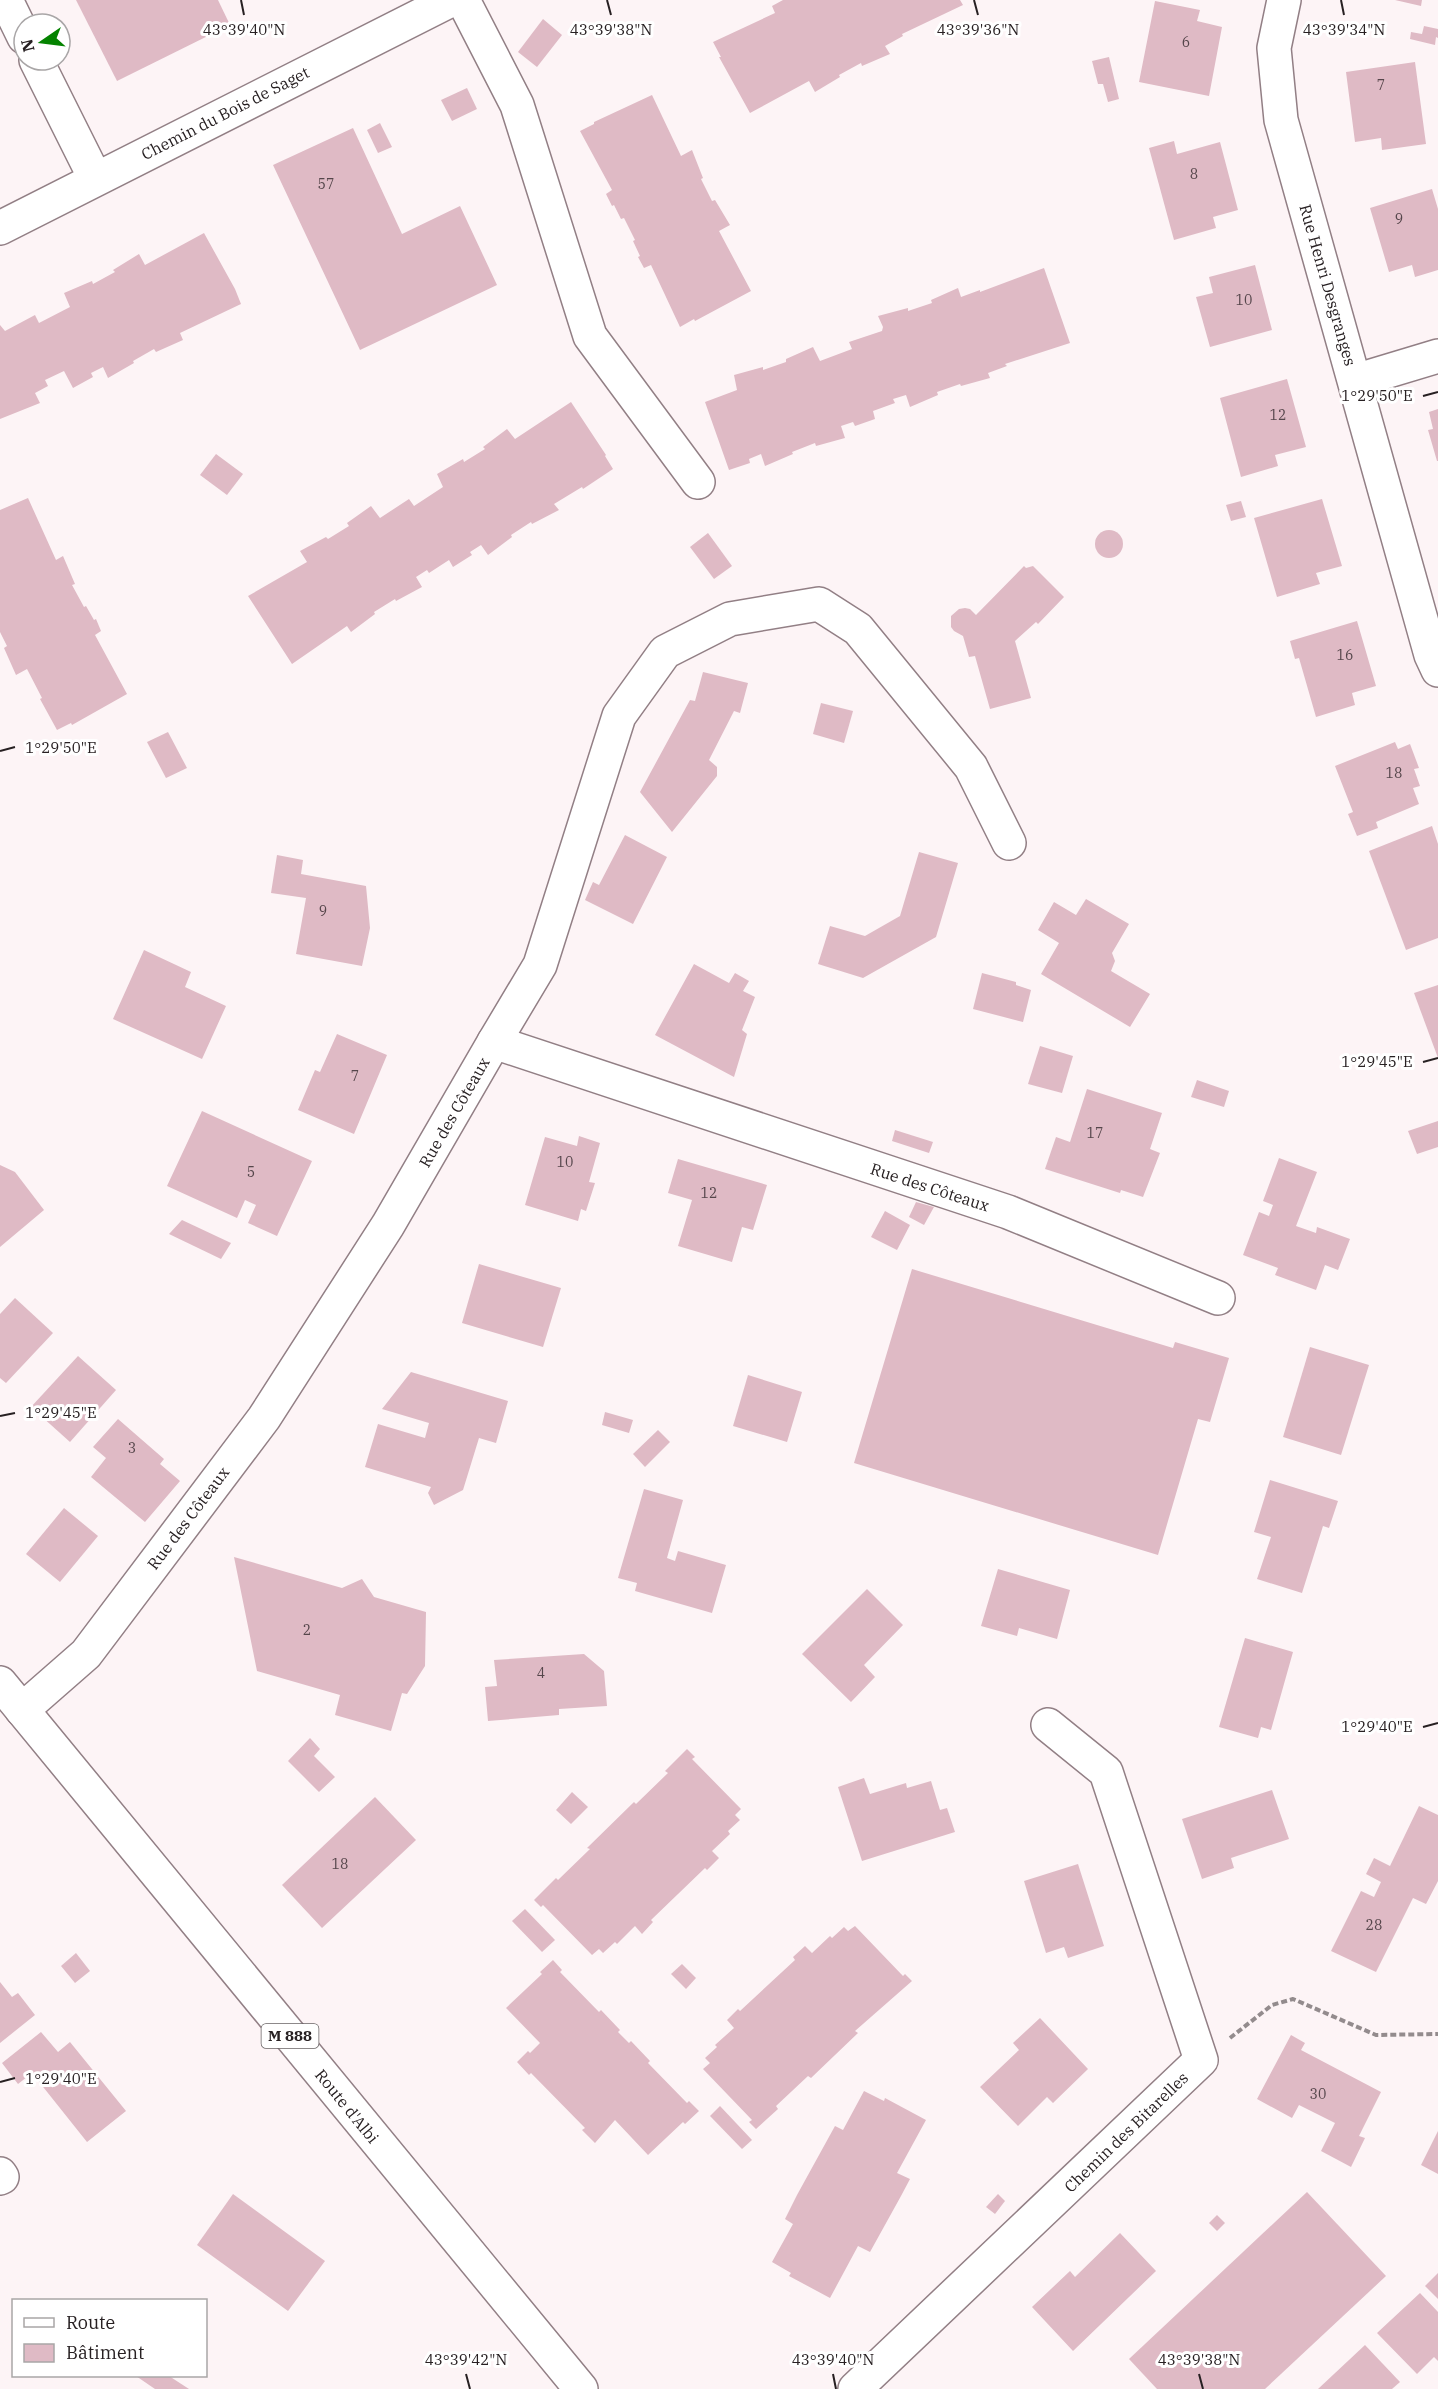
<svg xmlns="http://www.w3.org/2000/svg" width="1438" height="2389" font-family="'IBM Plex Serif',serif">
<style>
.building{fill:#dfbac5}
.lines{fill:none;stroke-linecap:round;stroke-linejoin:round}
.minor-casing{stroke:#927f85;stroke-width:36}
.major-casing{stroke:#927f85;stroke-width:36}
.path{stroke:#938b8d;stroke-width:4;stroke-dasharray:6 3;stroke-linecap:butt}
.minor{stroke:#fff;stroke-width:33}
.major{stroke:#fff;stroke-width:33}
.ticks{fill:none;stroke:#272022;stroke-width:2}
.labels{text-anchor:middle;stroke-width:6;stroke-linejoin:round;paint-order:stroke}
.number-label{font-size:14px;fill:#55464b}
.shield{fill:#fff;stroke:#686364;stroke-width:1.5}
.shield-label{font-size:15px;font-weight:bold;fill:#272022}
.street-label{font-size:16px;fill:#272022;stroke:#fff}
.ticks-label{font-size:15px;text-anchor:middle;fill:#272022;stroke:#fff;stroke-width:6;stroke-linejoin:round;paint-order:stroke}
</style>
<rect width="100%" height="100%" fill="#fdf4f6"/>
<g class="building">
<path d="M76,0H218L230,25L117,81Z"/>
<path d="M783,0H960L963,5L902,34L903,36L885,46L890,54L862,66L861,63L839,75L840,77L815,92L809,81L750,113L719,57H721L713,42L775,13L772,6Z"/>
<path d="M1395,0H1422L1421,6Z"/>
<path d="M1155,1L1200,10L1197,21L1222,27L1209,96L1139,82Z"/>
<path d="M543,19L562,35L537,67L518,52Z"/>
<path d="M1424,26L1438,29V38L1436,37L1435,45L1410,39L1411,32L1422,34Z"/>
<path d="M1109,57L1119,99L1108,102L1103,84H1098L1092,61Z"/>
<path d="M1415,62L1426,144L1382,150L1381,138L1355,142L1346,72Z"/>
<path d="M467,88L477,109L452,121L441,100Z"/>
<path d="M652,95L681,156L692,150L703,178L701,179L712,201L715,200L730,225L719,231L751,291L695,321L694,319L680,327L651,265L644,268L638,257L640,256L633,241L635,240L624,218L621,219L614,205L612,206L606,194L612,190L580,131L594,124V122Z"/>
<path d="M380,123L392,147L378,153L367,130Z"/>
<path d="M353,128L402,234L460,206L497,285L360,350L273,165Z"/>
<path d="M1174,141L1177,154L1220,142L1238,210L1213,217L1216,228L1174,240L1149,148Z"/>
<path d="M1432,189L1438,209V270L1415,277L1412,265L1389,272L1370,208Z"/>
<path d="M204,233L235,289L241,304L180,333L183,340L156,352L154,349L133,361L134,363L108,378L103,367L91,373L93,377L73,388L64,371L45,380L48,386L35,393L40,403L0,419V325L5,331L35,315L39,323L70,307L64,293L92,281L93,284L115,272L113,270L139,254L145,265Z"/>
<path d="M1255,265L1272,330L1210,347L1196,297L1213,293L1209,277Z"/>
<path d="M1044,268L1070,343L1005,364L1007,366L988,373L990,378L961,386L960,384L937,392L938,395L910,407L906,395L893,399L895,403L873,411L875,419L855,426L853,422L841,426L845,438L816,446L815,443L792,452L793,454L765,466L761,454L749,459L750,463L729,470L705,402L737,390L734,375L763,367V370L786,362V359L813,347L820,361L852,349L849,342L882,331L883,327L878,316L908,308V311L932,303L931,300L958,288L961,297L980,290V292Z"/>
<path d="M1287,379L1306,447L1275,455L1278,466L1241,477L1220,398Z"/>
<path d="M571,402L606,455L605,456L613,469L583,489L582,487L554,504L559,510L532,524L531,522L511,535L512,537L488,555L481,545L470,552L472,555L453,567L449,560L429,573L427,570L416,577L422,587L396,601L395,599L374,612L375,614L351,632L347,626L292,664L248,596L307,562L300,551L326,537L328,539L349,526L347,523L371,506L380,518L409,499L414,506L443,487L437,474L463,459L464,462L485,449L483,447L507,429L515,439Z"/>
<path d="M1438,409V461H1437L1428,430L1433,429L1429,412Z"/>
<path d="M216,454L243,474L227,495L200,475Z"/>
<path d="M28,498L56,560L63,556L75,584L72,585L84,607L86,606L94,620L96,619L101,631L95,635L127,694L72,725L71,723L57,730L40,699L42,698L27,669L16,675L4,648L7,646L0,632V510Z"/>
<path d="M1322,499L1342,566L1316,573L1320,584L1277,597L1254,518Z"/>
<path d="M1241,501L1246,517L1231,521L1226,505Z"/>
<circle cx="1109" cy="544" r="14"/>
<path d="M708,533L732,566L714,579L690,547Z"/>
<path d="M1024,566L1026,568L1033,566L1064,597L1038,624L1036,622L1015,641L1031,698L990,709L975,656L969,657L963,636L954,631L951,627V616L959,609L965,608L970,609L976,615Z"/>
<path d="M1357,621L1376,686L1352,693L1355,705L1316,717L1299,658L1295,659L1290,641Z"/>
<path d="M703,672L748,683L740,713L734,711L709,760L717,767V776L672,832L640,792L690,700L695,701Z"/>
<path d="M821,703L853,711L844,743L813,734Z"/>
<path d="M168,732L187,768L166,778L147,742Z"/>
<path d="M1395,742L1398,749L1410,744L1419,768L1414,769L1420,786L1413,788L1419,804L1376,822L1378,828L1357,836L1348,814L1353,812L1335,766Z"/>
<path d="M1432,826L1438,844V938L1406,950L1369,851Z"/>
<path d="M625,835L667,857L633,924L585,900L593,882L599,885Z"/>
<path d="M919,852L958,863L936,937L863,978L818,964L830,926L865,936L900,916Z"/>
<path d="M277,855L303,860L301,874L366,886L370,928L362,966L296,954L306,898L271,893Z"/>
<path d="M1086,899L1129,924L1112,953L1115,961L1111,971L1150,994L1130,1027L1041,974L1059,943L1038,930L1054,902L1076,915Z"/>
<path d="M144,950L191,972L185,987L226,1006L202,1059L113,1019Z"/>
<path d="M694,964L729,983L735,973L749,981L743,991L755,997L742,1030L747,1034L734,1077L655,1035Z"/>
<path d="M982,973L1016,982V985L1031,990L1023,1022L973,1009Z"/>
<path d="M1438,985V1058L1414,993Z"/>
<path d="M337,1034L387,1055L354,1134L298,1110L315,1070L320,1072Z"/>
<path d="M1040,1046L1073,1056L1062,1093L1028,1084Z"/>
<path d="M1197,1080L1229,1091L1224,1107L1191,1097Z"/>
<path d="M1087,1089L1162,1113L1150,1149L1160,1153L1143,1197L1121,1190L1120,1193L1045,1169L1056,1137L1070,1142Z"/>
<path d="M202,1111L312,1161L277,1236L248,1223L256,1205L245,1200L237,1218L167,1186Z"/>
<path d="M1438,1121V1147L1417,1154L1408,1131Z"/>
<path d="M895,1130L933,1142L929,1153L892,1141Z"/>
<path d="M579,1136L600,1143L589,1182L595,1183L586,1211L581,1209L578,1221L525,1205L545,1137L577,1146Z"/>
<path d="M1279,1158L1317,1172L1296,1226L1316,1233L1317,1227L1350,1239L1338,1270L1325,1265L1316,1290L1275,1275L1278,1268L1243,1255L1259,1212L1269,1216L1273,1205L1263,1201Z"/>
<path d="M678,1159L767,1185L753,1230L742,1227L732,1262L678,1246L692,1200L668,1193Z"/>
<path d="M0,1165L15,1172L44,1210L0,1247Z"/>
<path d="M916,1202L934,1207L924,1225L909,1217Z"/>
<path d="M885,1211L910,1225L897,1250L871,1237Z"/>
<path d="M182,1220L231,1243L221,1259L169,1234Z"/>
<path d="M479,1264L561,1288L543,1347L462,1323Z"/>
<path d="M912,1269L1173,1348L1175,1342L1229,1358L1210,1422L1198,1419L1158,1555L854,1463Z"/>
<path d="M15,1298L53,1333L6,1383L0,1378V1314Z"/>
<path d="M1310,1347L1369,1365L1341,1455L1283,1437Z"/>
<path d="M78,1356L116,1390L70,1442L31,1407Z"/>
<path d="M411,1372L508,1401L496,1443L479,1438L463,1490L434,1505L428,1493L431,1487L365,1467L378,1424L425,1438L429,1423L382,1409Z"/>
<path d="M748,1375L802,1392L787,1442L733,1426Z"/>
<path d="M605,1412L633,1420L629,1433L602,1425Z"/>
<path d="M118,1419L164,1459L160,1464L180,1481L145,1522L91,1477L106,1458L93,1447Z"/>
<path d="M658,1430L670,1442L645,1467L633,1454Z"/>
<path d="M1270,1480L1338,1501L1329,1528L1323,1526L1302,1593L1257,1579L1271,1537L1254,1532Z"/>
<path d="M644,1489L683,1500L667,1558L675,1561L678,1551L726,1565L712,1613L635,1591L637,1583L618,1578Z"/>
<path d="M64,1508L98,1536L60,1582L26,1554Z"/>
<path d="M234,1557L342,1588L362,1579L374,1597L426,1612L425,1666L407,1694L402,1693L391,1731L335,1715L340,1695L257,1671Z"/>
<path d="M998,1569L1070,1590L1057,1639L1019,1628L1017,1636L981,1626Z"/>
<path d="M867,1589L903,1625L864,1665L875,1677L851,1702L802,1654Z"/>
<path d="M1245,1638L1293,1652L1271,1730L1261,1727L1258,1738L1219,1727Z"/>
<path d="M584,1654L604,1671L607,1706L559,1709V1715L488,1721L485,1687L497,1686L494,1660Z"/>
<path d="M310,1738L320,1749L314,1756L335,1777L319,1792L288,1761Z"/>
<path d="M687,1749L695,1757L692,1759L741,1809L735,1815L740,1820L728,1831L730,1834L712,1851L719,1858L707,1870L705,1868L651,1920L653,1922L642,1934L635,1926L617,1944L615,1942L603,1953L599,1949L592,1955L543,1905L541,1907L534,1900L556,1878L558,1880L590,1849L587,1848L634,1802L636,1804L668,1773L665,1771Z"/>
<path d="M864,1778L870,1794L906,1783L907,1788L931,1781L940,1810L947,1808L955,1832L862,1861L838,1787Z"/>
<path d="M1272,1790L1289,1839L1231,1858L1234,1868L1202,1879L1182,1819Z"/>
<path d="M572,1792L588,1807L571,1824L556,1810Z"/>
<path d="M375,1797L416,1840L322,1928L282,1885Z"/>
<path d="M1419,1806L1438,1815V1881L1426,1904L1413,1898L1376,1972L1331,1951L1361,1891L1374,1897L1381,1882L1366,1874L1374,1858L1390,1866Z"/>
<path d="M1078,1864L1104,1946L1068,1958L1064,1947L1046,1953L1024,1881Z"/>
<path d="M525,1909L555,1940L542,1952L512,1921Z"/>
<path d="M855,1926L903,1976L905,1974L912,1981L855,2031L858,2033L811,2078L808,2076L776,2106L778,2109L756,2129L749,2122L752,2120L703,2069L710,2063L705,2058L717,2047L715,2045L734,2028L727,2020L738,2009L740,2011L795,1960L793,1957L805,1946L812,1953L830,1936L832,1938L844,1927L848,1931Z"/>
<path d="M76,1953L90,1971L75,1983L61,1966Z"/>
<path d="M553,1960L562,1970L560,1972L599,2012L601,2010L620,2030L618,2032L629,2043L631,2041L650,2061L648,2063L687,2103L689,2101L699,2111L685,2124L683,2122L648,2155L615,2120L595,2143L582,2130L585,2128L531,2073L529,2075L517,2062L528,2051L530,2053L540,2043L506,2008L542,1974L540,1972Z"/>
<path d="M682,1964L696,1978L686,1989L671,1974Z"/>
<path d="M0,1982L12,1997L18,1993L35,2015L0,2043Z"/>
<path d="M1040,2018L1088,2069L1053,2103L1047,2097L1018,2126L980,2087L1019,2050L1013,2043Z"/>
<path d="M41,2032L58,2052L70,2042L126,2111L87,2142L32,2073L18,2084L2,2063Z"/>
<path d="M1291,2035L1305,2043L1301,2050L1381,2092L1359,2136L1365,2138L1351,2167L1321,2151L1335,2123L1299,2105L1292,2118L1257,2099Z"/>
<path d="M864,2091L884,2101L885,2098L926,2120L897,2173L910,2179L901,2196L870,2252L858,2246L830,2298L789,2276L791,2273L772,2262L793,2224L785,2219L797,2195L835,2126L843,2130Z"/>
<path d="M720,2106L752,2140L742,2149L710,2116Z"/>
<path d="M1438,2131V2174L1421,2165Z"/>
<path d="M1307,2192L1386,2276L1265,2389H1157L1129,2359Z"/>
<path d="M233,2194L325,2261L288,2311L197,2245Z"/>
<path d="M998,2194L1005,2201L995,2214L986,2207Z"/>
<path d="M1217,2215L1225,2223L1217,2231L1209,2223Z"/>
<path d="M1120,2233L1156,2271L1073,2351L1032,2307L1070,2271L1075,2277Z"/>
<path d="M1438,2273V2299L1425,2286Z"/>
<path d="M1420,2293L1438,2312V2361L1434,2357L1417,2374L1377,2333Z"/>
<path d="M1365,2345L1400,2382L1392,2389H1318Z"/>
<path d="M136,2376H169L189,2389H155Z"/>
</g>
<g class="lines">
<g class="minor-casing">
<g id="minor">
<path d="M6,0L24,37"/>
<path d="M463,0L517,105L590,336L698,482"/>
<path d="M1284,0L1274,48L1281,120L1431,655L1438,670"/>
<path d="M36,60L95,178"/>
<path d="M0,228L451,0"/>
<path d="M1355,381L1438,356"/>
<path d="M494,1042L540,965L619,716L665,652L730,619L819,604L858,629L971,767L1009,843"/>
<path d="M22,1710L86,1654L264,1418L388,1225L494,1042L1008,1212L1218,1298"/>
<path d="M0,2174L2,2177L0,2178"/>
<path d="M855,2389L1201,2060L1106,1772L1048,1725"/>
</g>
</g>
<g class="major-casing">
<path id="major" d="M0,1683L581,2389"/>
</g>
<path class="path" d="M1230,2038L1272,2005L1293,1999L1376,2035L1438,2034"/>
<use href="#minor" class="minor"/>
<use href="#major" class="major"/>
</g>
<path class="ticks" d="M241,0L244,15M607,0L611,15M974,0L978,15M1341,0L1344,15M1423,396L1438,392M0,751L15,747M1423,1062L1438,1058M0,1416L15,1413M1423,1727L1438,1723M0,2082L15,2078M466,2374L470,2389M833,2374L836,2389M1199,2374L1203,2389"/>
<g class="labels">
<g class="number-label">
<text x="1186" y="47">6</text>
<text x="1381" y="90">7</text>
<text x="1194" y="179">8</text>
<text x="326" y="189">57</text>
<text x="1399" y="224">9</text>
<text x="1244" y="305">10</text>
<text x="1278" y="420">12</text>
<text x="1345" y="660">16</text>
<text x="1394" y="778">18</text>
<text x="323" y="916">9</text>
<text x="355" y="1081">7</text>
<text x="1095" y="1138">17</text>
<text x="565" y="1167">10</text>
<text x="251" y="1177">5</text>
<text x="709" y="1198">12</text>
<text x="132" y="1453">3</text>
<text x="307" y="1635">2</text>
<text x="541" y="1678">4</text>
<text x="340" y="1869">18</text>
<text x="1374" y="1930">28</text>
<text x="1318" y="2099">30</text>
</g>
<rect class="shield" x="261.5" y="2024" width="57" height="24" rx="4.5"/>
<g class="shield-label">
<text x="290" y="2041">M 888</text>
</g>
<g class="street-label">
<text transform="translate(225 113) rotate(-27)" y="6">Chemin du Bois de Saget</text>
<text transform="translate(1328 285) rotate(74)" y="6">Rue Henri Desgranges</text>
<text transform="translate(454 1112) rotate(-60)" y="6">Rue des Côteaux</text>
<text transform="translate(930 1187) rotate(18)" y="6">Rue des Côteaux</text>
<text transform="translate(188 1518) rotate(-53)" y="6">Rue des Côteaux</text>
<text transform="translate(347 2106) rotate(51)" y="6">Route d'Albi</text>
<text transform="translate(1126 2132) rotate(-44)" y="6">Chemin des Bitarelles</text>
</g>
</g>
<g class="ticks-label">
<text x="611" y="35">43°39'38"N</text>
<text x="978" y="35">43°39'36"N</text>
<text x="244" y="35">43°39'40"N</text>
<text x="1344" y="35">43°39'34"N</text>
<text x="1377" y="401">1°29'50"E</text>
<text x="61" y="753">1°29'50"E</text>
<text x="1377" y="1067">1°29'45"E</text>
<text x="61" y="1418">1°29'45"E</text>
<text x="1377" y="1732">1°29'40"E</text>
<text x="61" y="2084">1°29'40"E</text>
<text x="466" y="2365">43°39'42"N</text>
<text x="833" y="2365">43°39'40"N</text>
<text x="1199" y="2365">43°39'38"N</text>
</g>
<rect x="12" y="2299" width="195" height="78" fill="#ffffff" stroke="#a9a6a7" stroke-width="1.5"/>
<rect x="24" y="2318" width="30" height="9" fill="#ffffff" stroke="#a9a6a7" stroke-width="1.5"/>
<text x="66" y="2329" font-size="18" fill="#272022">Route</text>
<rect x="24" y="2344" width="30" height="18" fill="#dfbac5" stroke="#a9a6a7" stroke-width="1.5"/>
<text x="66" y="2359" font-size="18" fill="#272022">Bâtiment</text>
<g transform="translate(42 42) rotate(256)"><circle r="28" fill="#ffffff" stroke="#a9a6a7" stroke-width="1.5"/>
<path d="M0-4.5L10 22L0 15L-10 22Z" fill="#048300"/>
<text y="-9" font-size="16" font-weight="bold" text-anchor="middle" fill="#272022">N</text>
</g>
</svg>
